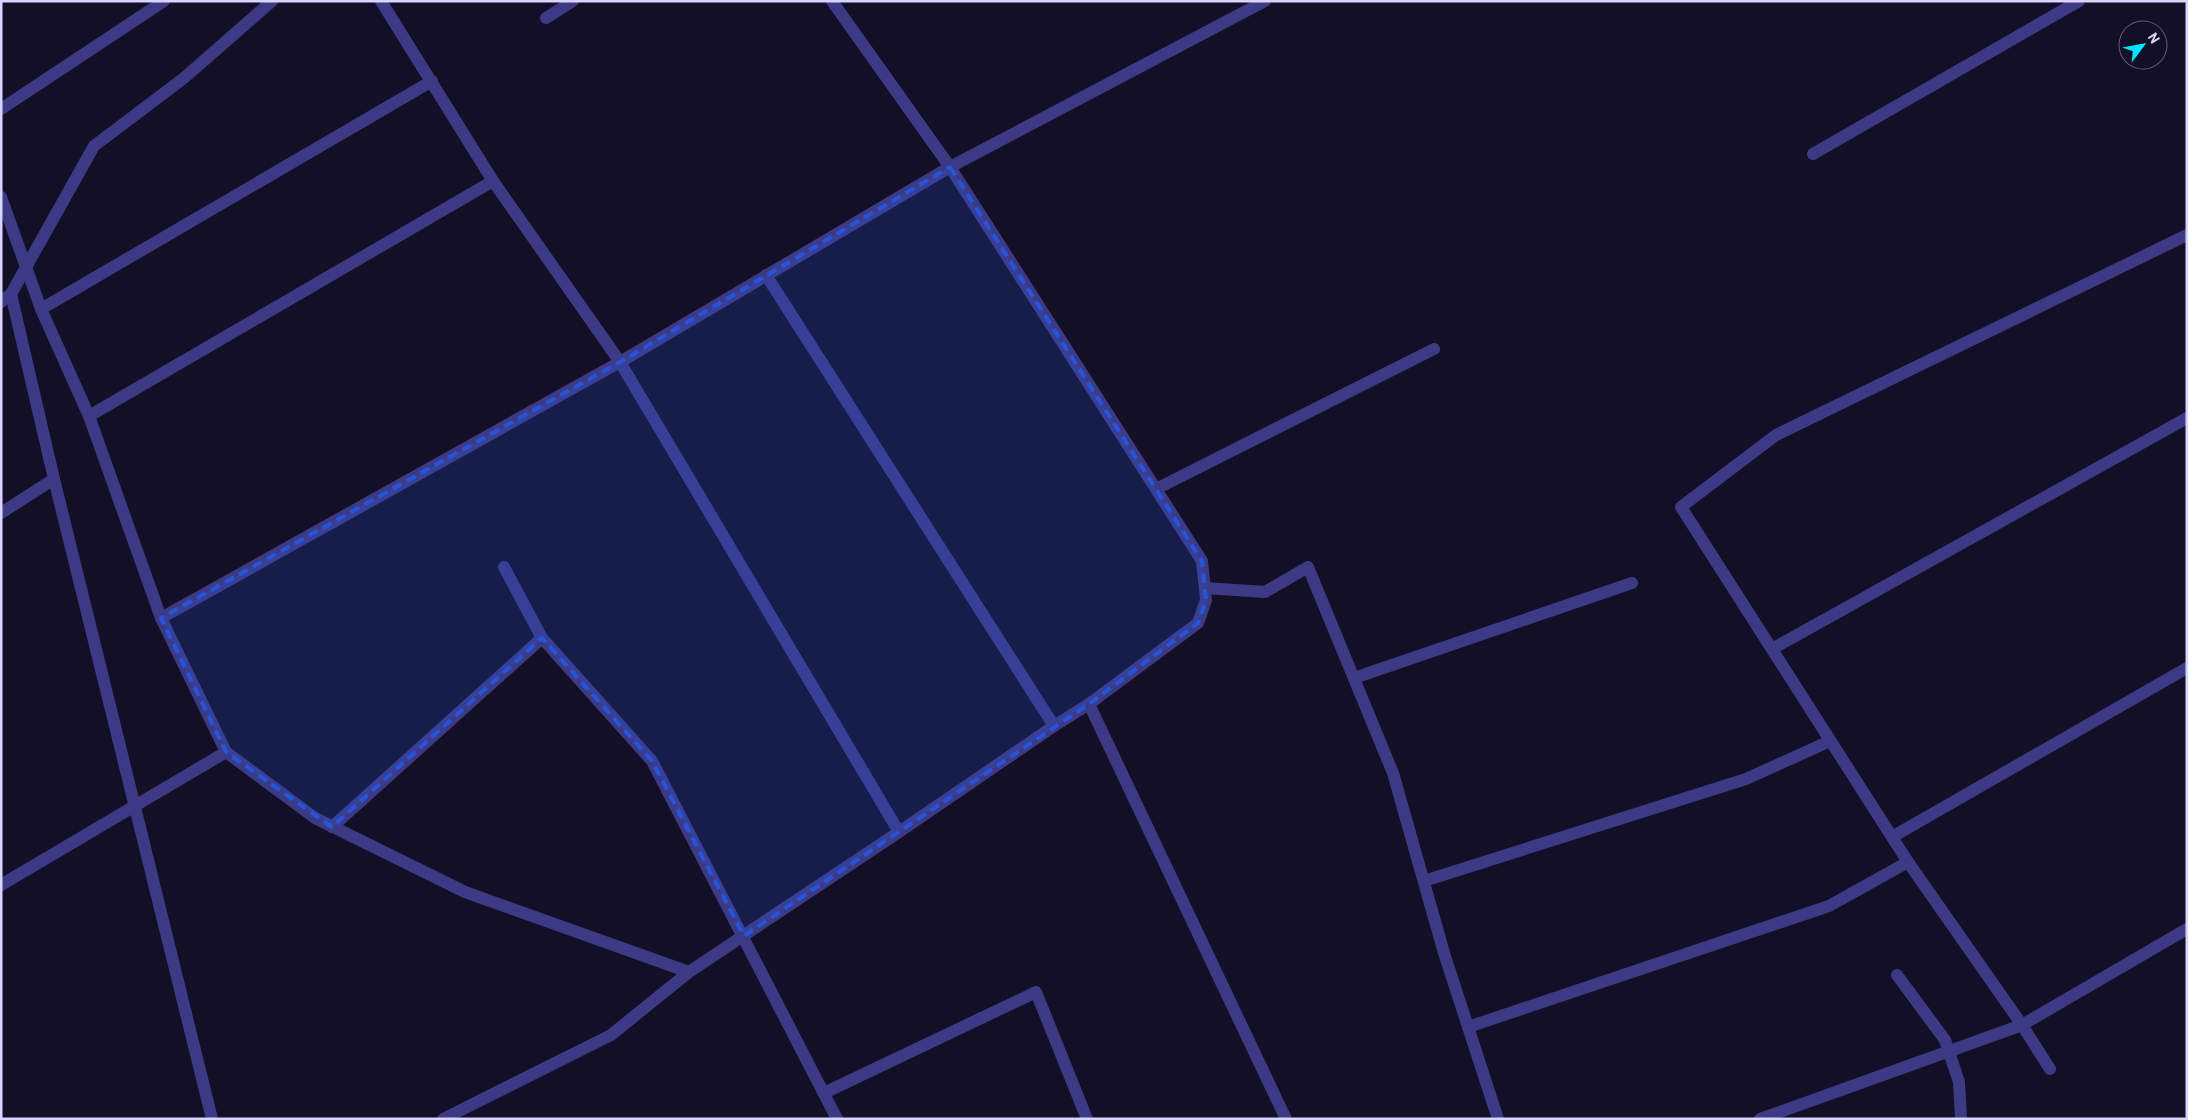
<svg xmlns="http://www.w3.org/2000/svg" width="2188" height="1120" font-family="Barlow,sans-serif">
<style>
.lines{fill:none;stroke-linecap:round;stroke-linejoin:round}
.minor{stroke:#3d3a85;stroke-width:12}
.marked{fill:#2655da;fill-opacity:0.2;stroke:#2655da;stroke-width:4;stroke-dasharray:10 6;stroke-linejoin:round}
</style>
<rect width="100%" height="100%" fill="#130f26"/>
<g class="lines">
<g class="minor">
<path d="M381,1L493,181L620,362L899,832"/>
<path d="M546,18L573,1"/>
<path d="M1,109L164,1"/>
<path d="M1813,154L2079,1"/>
<path d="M1,197L41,309L89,416L161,618L226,752L315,818L465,892L689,972L899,832L1054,726L1089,704L1198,623L1206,600L1202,561L950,167L832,1"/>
<path d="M766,275L1054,726"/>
<path d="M11,294L54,479L212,1119"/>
<path d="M1,302L11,294L94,146L184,78L272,1"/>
<path d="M41,309L432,81"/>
<path d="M89,416L493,181"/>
<path d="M1156,489L1434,349"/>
<path d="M1,513L54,479"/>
<path d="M504,567L542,638L652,761L837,1119"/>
<path d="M1205,588L1265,592L1308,567L1393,773L1444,953L1498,1119"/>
<path d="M161,618L620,362L950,167L1265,1"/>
<path d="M1772,649L2187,418"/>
<path d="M1354,678L1632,583"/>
<path d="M1089,704L1286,1119"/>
<path d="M332,827L542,638"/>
<path d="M1892,837L2187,668"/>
<path d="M1424,881L1746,779L1830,741"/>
<path d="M1,885L226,752"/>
<path d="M1897,975L1945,1040L1959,1082L1961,1119"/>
<path d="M1468,1027L1829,906L1908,862"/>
<path d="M2050,1069L2022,1025L1908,862L1681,507L1776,435L2187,235"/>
<path d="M824,1093L1036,992L1087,1119"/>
<path d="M443,1119L611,1035L689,972"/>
<path d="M1760,1119L2022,1025L2187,929"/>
</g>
</g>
<path class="marked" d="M950,167L1202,561L1206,600L1198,623L1089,704L744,936L652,761L542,638L332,827L226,752L161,618L620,362Z"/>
<rect width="2188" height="1120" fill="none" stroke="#d9d4ff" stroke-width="5"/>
<g transform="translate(2143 45) rotate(58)"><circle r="24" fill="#130f26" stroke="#625e7d"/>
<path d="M0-4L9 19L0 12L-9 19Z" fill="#00e5ff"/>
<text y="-8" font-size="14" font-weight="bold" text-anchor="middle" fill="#d9d4ff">N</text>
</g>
</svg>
